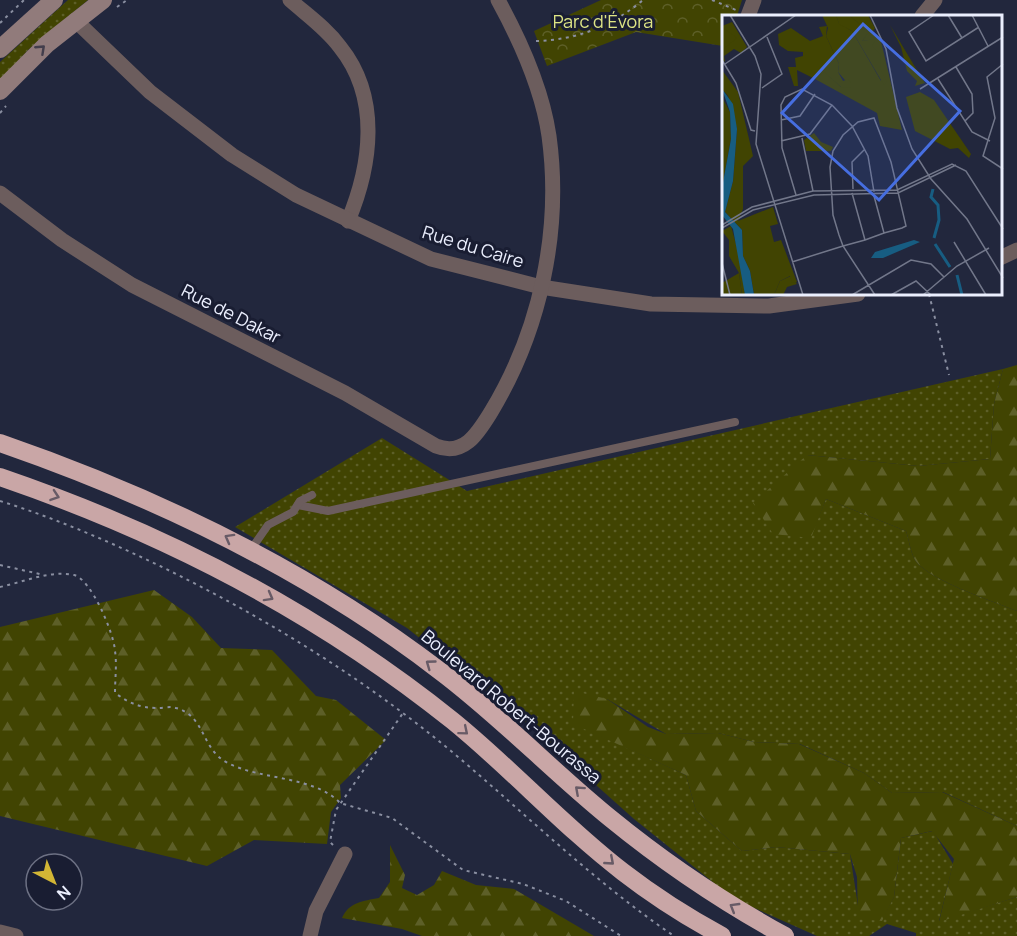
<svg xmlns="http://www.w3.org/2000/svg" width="1017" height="936" font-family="Manrope,sans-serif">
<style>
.grass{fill:url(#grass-dots)}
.forest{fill:url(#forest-firs)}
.park{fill:url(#park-crowns)}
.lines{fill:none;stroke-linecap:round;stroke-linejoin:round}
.path{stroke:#8a8fa1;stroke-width:2;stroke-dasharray:3 4.5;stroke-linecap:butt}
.lane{stroke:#6c5d5d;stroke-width:8}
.street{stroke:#6c5d5d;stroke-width:15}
.secondary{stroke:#917b7b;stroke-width:18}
.highway{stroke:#c9a6a6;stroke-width:18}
.oneway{stroke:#433e4c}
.oneway2{stroke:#685b66}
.labels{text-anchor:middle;stroke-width:6;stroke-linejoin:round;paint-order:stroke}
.park-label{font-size:18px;fill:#dee585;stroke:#191d32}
.street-label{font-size:18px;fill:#ebeffe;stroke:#191d32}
.inset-river{fill:none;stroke:#175d82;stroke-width:3}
.inset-road{fill:none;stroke:#72778a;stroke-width:1.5}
.view{fill:#466ee0;fill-opacity:0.15;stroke:#466ee0;stroke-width:3}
.inset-edge{fill:none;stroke:#ebeffe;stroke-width:3}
</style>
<defs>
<pattern id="grass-dots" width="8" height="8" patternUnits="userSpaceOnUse" patternTransform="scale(1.5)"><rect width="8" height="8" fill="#414402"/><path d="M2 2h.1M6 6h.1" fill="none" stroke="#5d5f28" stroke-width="1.8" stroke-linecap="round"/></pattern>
<pattern id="forest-firs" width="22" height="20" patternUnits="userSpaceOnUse" patternTransform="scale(1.5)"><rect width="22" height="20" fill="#414402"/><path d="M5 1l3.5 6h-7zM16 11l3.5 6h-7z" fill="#5d5f28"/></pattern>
<pattern id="park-crowns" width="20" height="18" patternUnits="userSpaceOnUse" patternTransform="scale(1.5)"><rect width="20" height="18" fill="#414402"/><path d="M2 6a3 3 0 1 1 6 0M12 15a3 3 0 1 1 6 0" fill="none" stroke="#5d5f28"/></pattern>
</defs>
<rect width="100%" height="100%" fill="#22273d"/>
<g class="grass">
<path d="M68,0H88L29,49L0,80V62Z"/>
<path d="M1003,369L994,404L990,459L918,466L807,455L810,538L826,499L906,531C909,539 910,550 914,558C924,579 993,601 1017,611V826L943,792L892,793L864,773L800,744L754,742L718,733L666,734L607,699L573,723L686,775L696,811L742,851L776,847L850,854L858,906L881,921L894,897L901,838L933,831L953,864L939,921L1017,897V936H916V933L887,924L869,936H817L734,899L634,819L531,727L407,628L235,527L382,438L467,491Z"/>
</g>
<g class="forest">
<path d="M1017,365V611C993,601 924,579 914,558C910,550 909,539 906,531L826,499L811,538L773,534L753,503L807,455L918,466L990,459L994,404L1003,369Z"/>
<path d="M154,590L192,617L221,648L272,650L316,696L336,700L386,740L340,785L341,798L331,812L327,844L254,840L207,866L0,816V627Z"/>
<path d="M574,691L607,699L648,727L666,734L718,733L754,742L799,744L864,773L892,793L942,792L1017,826V897L939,922L954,859L932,831L901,838L894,897L882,921L858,919L857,877L850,854L776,847L742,851L696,811L686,775L573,724Z"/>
<path d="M390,845L405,875L402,888L417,895L434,885L442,871L476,885L514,889L594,936H422L402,929L342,918C349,902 363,901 379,898L390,882Z"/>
</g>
<path class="park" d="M601,0H742L737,16H723V46L636,32L547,66L534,31Z"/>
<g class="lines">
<g class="path">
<path d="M712,0L736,10"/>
<path d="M117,7L127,0"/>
<path d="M0,23L24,0"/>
<path d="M536,41C577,40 612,26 643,0"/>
<path d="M0,113L6,106"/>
<path d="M929,294L949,375"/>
<path d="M0,501C55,518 108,541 160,566C264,617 362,677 451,751C526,814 592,880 674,936"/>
<path d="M0,565L44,575"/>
<path d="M0,587C24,582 49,570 74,575C91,579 114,633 115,651C117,664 115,679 115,693C129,703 140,708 158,708C163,708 171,706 176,708C206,716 201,750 228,763C260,780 315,776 340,803L392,818L463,870L523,884L566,901L621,936"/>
<path d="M333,845L330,842L336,810L403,713"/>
</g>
<g class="lane">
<path d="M298,505L328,511L735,422"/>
<path d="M250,551L268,525L293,512L300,501L312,495"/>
</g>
<g class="street">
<path d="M290,0C307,15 326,28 340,47C381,98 371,166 348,221"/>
<path d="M748,16L754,0"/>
<path d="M922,16L935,0"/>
<path d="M75,20L150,92L232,155L296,195L431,259L541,287L651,304L769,306L858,294"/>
<path d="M0,193L62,240L132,285L345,393L436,446C464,457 478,433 491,412C540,331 562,231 549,136C542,88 521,42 498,0"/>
<path d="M1000,258L1017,250"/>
<path d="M0,932L16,936"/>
<path d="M310,936L316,911L345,854"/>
</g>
<g class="secondary">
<path d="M0,49L54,0"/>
<path d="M0,91L47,44L103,0"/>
</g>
<g class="highway">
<path d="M0,443C156,497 308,570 440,671C500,716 552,771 610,818C665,863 723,902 785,936"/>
<path d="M0,477C164,533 317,612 453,721C512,769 563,826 623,872C654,896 687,917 722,936"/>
</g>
</g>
<defs><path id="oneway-chevron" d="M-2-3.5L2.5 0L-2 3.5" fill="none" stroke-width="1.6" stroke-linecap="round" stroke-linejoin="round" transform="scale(1.5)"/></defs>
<use class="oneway" href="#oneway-chevron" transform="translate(41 49) rotate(-43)"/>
<g class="oneway2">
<use href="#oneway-chevron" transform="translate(55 496) rotate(19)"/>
<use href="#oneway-chevron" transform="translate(229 538) rotate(-151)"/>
<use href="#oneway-chevron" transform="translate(269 597) rotate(29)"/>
<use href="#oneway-chevron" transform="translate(430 664) rotate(-144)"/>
<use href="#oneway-chevron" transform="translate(464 731) rotate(40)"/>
<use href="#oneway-chevron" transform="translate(579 790) rotate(-138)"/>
<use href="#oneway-chevron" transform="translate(610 861) rotate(41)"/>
<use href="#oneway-chevron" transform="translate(734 907) rotate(-149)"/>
</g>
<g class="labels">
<g class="park-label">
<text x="603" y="28">Parc d'Évora</text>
</g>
<g class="street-label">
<text transform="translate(473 247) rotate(17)" y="6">Rue du Caire</text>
<text transform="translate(231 314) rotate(27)" y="6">Rue de Dakar</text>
<text transform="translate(511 707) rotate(40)" y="6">Boulevard Robert-Bourassa</text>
</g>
</g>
<g transform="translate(722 15)">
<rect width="280" height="280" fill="#22273d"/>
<path d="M100,0H114L117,8L130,16L159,66L156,38L149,31L153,25L140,26L146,17L127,0H146L153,13L150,18L158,22L180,115L158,111L155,98L93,64L102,56L119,72H129L116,57L117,49L104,21L106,13ZM69,261L75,269L65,272L61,280H52L58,266Z" fill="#414402"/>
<path d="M114,0H127L147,17L140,26L154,24L150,31L159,40L158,53L165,67L162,70L130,16L117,9ZM168,10L199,62L203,68L193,71L195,66L185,56L179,32ZM105,11L104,21L117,49L116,57L121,66L126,64L129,68V73L119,72L102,57L93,64L75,55L76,71H72L66,52H74L73,43L81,41V37L66,36L57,30L56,19L69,13L88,26L101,21L97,12ZM0,55L16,77L31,141L21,151V194L16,206L51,192L56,209L48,211L52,227L59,225L75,267L70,268L68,261L58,266L52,280H32L28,256L21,241L20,215L3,197L11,166L15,114L6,81L0,74ZM198,77L212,85L249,139L247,143L236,133L228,134L193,116L184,82ZM9,211L22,258L23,280H20L17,258L7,241V225L0,216Z" fill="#414402"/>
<path d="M10,7L25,32L19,38L12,34L2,41L3,47L0,44V11ZM0,82L8,97L9,124L0,173ZM92,118L99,127L111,132L109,136H84L82,125ZM17,258L20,280H0V268Z" fill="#414402"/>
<path d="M0,12L15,23L0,35Z" fill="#414402"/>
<path d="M0,74L11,89L15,114L11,166L3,197L20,215L21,241L28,256L32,280H23L11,214L0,200V173L9,124L8,97ZM192,225L198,227L161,243H149L153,237Z" fill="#175d82"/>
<path class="inset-river" d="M211,174L209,182L216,190L217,205L212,223M213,229L228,252M235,260L240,280"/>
<path class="inset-road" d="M8,0L33,41L39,59L34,129L81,280M148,0L164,34L175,93L190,134L209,164L245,204L281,263M212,0L187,17L204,46L257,12M226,0L240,23M250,0L266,31M0,45L14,68L29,115L33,116M3,49L74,0M281,49L265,62L273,103L261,141L281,154M234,52L250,79L251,98L243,106M216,64L250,117L268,126M40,73L60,59L45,22M198,74L281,22M59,105L78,101L93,79M80,123L91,176M59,126L88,119L110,90M131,174L130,147L143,134M130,178L143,225M74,180L60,133L59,90L63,82L80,74L110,90L130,111L146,141L152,177M152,181L162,218M0,210L30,192L91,176L175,175L230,149L244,156L281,214M0,213L31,195L92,180L176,178L234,150M232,227L264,280M70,247L121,231L143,225L162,218L180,213L184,211L169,147L152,103L136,107L121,120L111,136L108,152L111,200L117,220L121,231L153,280M0,248L8,280M130,280L189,245L209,249L222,262M169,280L194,266L209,280M201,280L235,251L267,233"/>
<path class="view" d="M141,9L238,96L157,185L60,98Z"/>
<rect width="280" height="280" class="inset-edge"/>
</g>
<g transform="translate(54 882) rotate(138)"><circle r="28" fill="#191d32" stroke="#6d7184" stroke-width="1.5"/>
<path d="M0-4.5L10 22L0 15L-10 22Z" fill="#d3b635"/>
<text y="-9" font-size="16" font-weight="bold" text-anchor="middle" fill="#ebeffe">N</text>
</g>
</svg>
